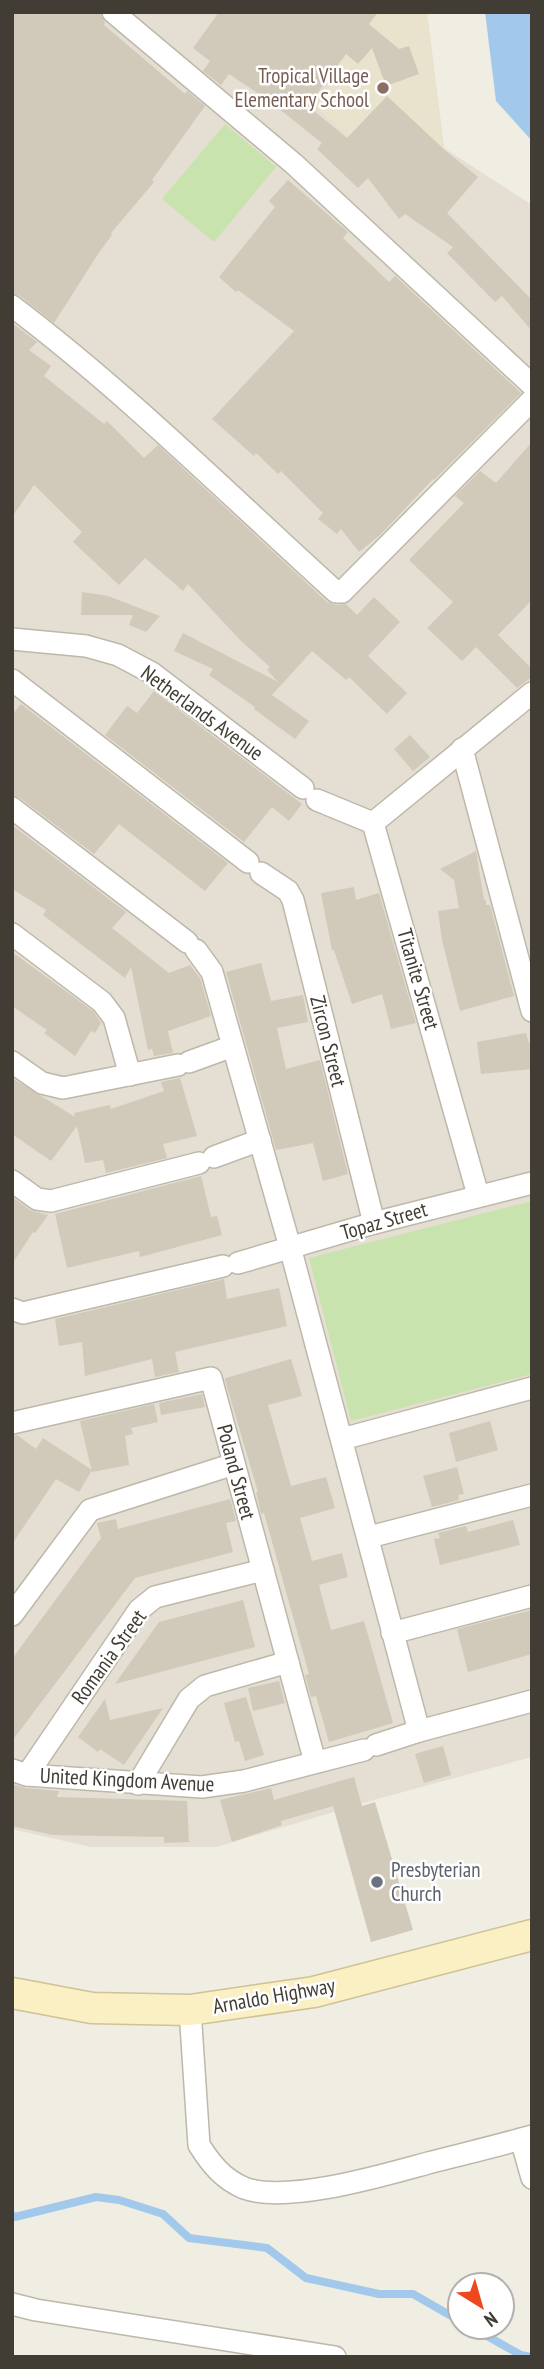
<svg xmlns="http://www.w3.org/2000/svg" width="544" height="2369" font-family="'PT Sans Narrow',sans-serif">
<style>
.residential{fill:#e4dfd2}
.education{fill:#e9e3ce}
.green{fill:#c8e3ae}
.water{fill:#a2c9eb}
.lines{fill:none;stroke-linecap:round;stroke-linejoin:round}
.stream{stroke:#a2c9eb;stroke-width:8}
.building{fill:#d1c9ba}
.street-casing{stroke:#beb8aa;stroke-width:24}
.secondary-casing{stroke:#cec296;stroke-width:33}
.street{stroke:#fff;stroke-width:21}
.secondary{stroke:#fbf0c3;stroke-width:30}
.education-dot{fill:#8d6e63;stroke:#fff;stroke-width:2.5}
.worship-dot{fill:#6b7280;stroke:#fff;stroke-width:2.5}
.labels{text-anchor:middle;stroke-width:5;stroke-linejoin:round;paint-order:stroke}
.education-label{font-size:21px;fill:#785e54;stroke:#fff;text-anchor:end}
.street-label{font-size:21px;fill:#423d34;stroke:#fff}
.worship-label{font-size:21px;fill:#5b616d;stroke:#fff;text-anchor:start}
</style>
<rect width="100%" height="100%" fill="#f0ede3"/>
<path class="residential" d="M12,12H427L444,148L532,205V1757L381,1798L216,1847H91L12,1829Z"/>
<path class="education" d="M266,12H427L444,148L408,187L314,106L343,70Z"/>
<g class="green">
<path d="M225,124L276,167L214,242L162,199Z"/>
<path d="M532,1201V1374L351,1421L309,1258Z"/>
</g>
<path class="water" d="M485,12H532V141L496,101Z"/>
<g class="lines">
<g class="stream">
<path d="M12,2215L15,2217L96,2197L119,2200L163,2214L189,2238L267,2248L306,2278L379,2294H413L460,2321"/>
<path d="M471,2327L521,2355L531,2357"/>
</g>
</g>
<g class="building">
<path d="M12,12H100L105,23L104,25L185,94L187,91L205,106L152,180L154,182L111,233L112,235L98,254L54,323L20,296L12,293Z"/>
<path d="M219,12H378L369,24L399,49L409,46L419,74L386,86L372,48L358,64L346,54L308,106L347,138L387,96L447,152L478,177L447,213L532,300V331L502,296L495,302L447,253L453,247L405,214L399,219L368,178L358,188L317,149L322,143L268,100L229,74L221,85L203,71L210,61L193,48Z"/>
<path d="M288,180L348,232L343,238L389,282L395,276L521,393L434,480L433,479L381,534L359,552L341,529L337,534L318,519L323,513L281,471L278,474L256,453L254,456L212,419L294,331L238,290L236,292L219,277L275,207L269,201Z"/>
<path d="M12,323L37,342L29,350L51,366L44,376L104,424L107,421L144,458L158,445L327,602L336,605L346,604L357,615L374,597L400,622L368,656L407,693L387,714L349,677L346,680L312,651L272,695L309,721L295,739L254,709L255,707L209,675L213,669L174,651L183,633L278,682L267,670L270,667L241,641L188,584L183,591L145,558L119,585L73,542L82,532L34,485L12,517Z"/>
<path d="M532,442V600L498,635L532,669V677L517,688L476,647L462,661L427,628L453,602L409,560L464,503L455,496L480,471L496,483Z"/>
<path d="M82,592L108,596L160,616L146,632L129,625L133,615H81Z"/>
<path d="M154,691L302,804L289,821L272,807L244,842L105,735L127,706L137,713Z"/>
<path d="M21,704L228,863L205,891L119,824L94,854L20,798L12,795V715Z"/>
<path d="M410,735L430,757L413,771L394,749Z"/>
<path d="M12,825L126,912L112,928L169,973L190,965L200,978L211,1016L168,1031L173,1053L154,1056L152,1049L148,1050L131,967L125,978L43,915L46,910L12,889Z"/>
<path d="M476,851L484,900H486V905H490L514,996L460,1011L442,940L438,911L459,908L454,880L440,869Z"/>
<path d="M354,887L356,900L379,893L416,1023L391,1029L382,994L352,1004L334,950H332L321,893Z"/>
<path d="M12,952L93,1011L101,1023L95,1033L91,1031L75,1056L44,1033L47,1030L12,1006Z"/>
<path d="M261,963L271,1001L303,995L308,1022L277,1028L286,1069L320,1060L348,1174L323,1181L313,1143L276,1150L226,972Z"/>
<path d="M526,1033L529,1043L532,1042V1069L481,1074L477,1042Z"/>
<path d="M12,1078L75,1117L74,1113L110,1105L111,1109L164,1091L161,1082L180,1078L197,1136L163,1144L167,1158L106,1173L103,1160L85,1163L77,1126L51,1161L12,1134Z"/>
<path d="M201,1176L211,1217L217,1216L222,1235L140,1257L139,1251L67,1268L55,1214Z"/>
<path d="M12,1197L30,1210L48,1215L35,1233L33,1232L12,1264Z"/>
<path d="M224,1279L227,1299L279,1288L287,1326L175,1352L179,1372L155,1377L152,1359L85,1376L82,1342L59,1346L55,1319Z"/>
<path d="M291,1359L302,1396L268,1405L291,1486L326,1477L335,1508L300,1518L312,1561L342,1553L348,1577L319,1585L331,1630L364,1621L393,1723L329,1742L316,1696L311,1697L305,1675L309,1674L264,1513L261,1514L256,1492H258L225,1380L226,1378Z"/>
<path d="M202,1394L205,1407L161,1415L159,1403Z"/>
<path d="M154,1404L158,1422L131,1428L133,1434L125,1436L129,1465L92,1472L80,1421Z"/>
<path d="M490,1421L498,1450L456,1462L449,1433Z"/>
<path d="M17,1435L36,1449L43,1438L92,1470L79,1492L56,1479L12,1544V1436Z"/>
<path d="M457,1467L464,1494L458,1495L459,1500L432,1507L423,1476Z"/>
<path d="M230,1499L236,1521L226,1523L233,1552L135,1578L12,1741V1659L101,1538L97,1523L116,1519L118,1529Z"/>
<path d="M513,1520L520,1545L440,1565L434,1539L440,1538L438,1533L466,1526L468,1532Z"/>
<path d="M243,1600L255,1647L115,1684L159,1622Z"/>
<path d="M532,1610V1654L468,1672L457,1629Z"/>
<path d="M279,1681L285,1703L253,1711L248,1688Z"/>
<path d="M246,1697L264,1755L245,1761L239,1741L235,1742L224,1703Z"/>
<path d="M105,1699L110,1720L163,1708L124,1765L100,1749L98,1752L78,1737Z"/>
<path d="M443,1746L451,1775L424,1783L415,1754Z"/>
<path d="M354,1777L362,1806L375,1802L413,1930L371,1942L333,1806L281,1821L282,1825L232,1842L220,1800L271,1788L274,1800Z"/>
<path d="M12,1784L26,1788L59,1791L57,1797L187,1801L189,1842L164,1843V1837L53,1835L12,1826Z"/>
</g>
<g class="lines">
<g class="street-casing">
<g id="street">
<path d="M113,12L294,164L532,385"/>
<path d="M12,306C127,393 229,495 336,592H342L532,400"/>
<path d="M12,639L86,646L118,655L152,673L303,788"/>
<path d="M12,680L248,862"/>
<path d="M462,749L532,1011"/>
<path d="M317,800L373,823L478,1195"/>
<path d="M12,808L187,942"/>
<path d="M373,823L532,693"/>
<path d="M261,873L288,891L293,900L374,1223"/>
<path d="M12,934L102,1002L114,1018L130,1075"/>
<path d="M196,950L212,972L290,1247L419,1731"/>
<path d="M12,1062L42,1083L63,1088L178,1065"/>
<path d="M189,1062L233,1046"/>
<path d="M214,1157L260,1140"/>
<path d="M12,1181L37,1199L51,1201L199,1163"/>
<path d="M238,1263L374,1223L532,1183"/>
<path d="M12,1309L23,1313L223,1266"/>
<path d="M12,1423L211,1378L315,1762"/>
<path d="M342,1439L532,1388"/>
<path d="M369,1537L532,1495"/>
<path d="M12,1615L90,1510L234,1464"/>
<path d="M392,1633L532,1596"/>
<path d="M376,1745L419,1731L532,1701"/>
<path d="M12,1770L27,1775L202,1787L244,1781L364,1750"/>
<path d="M27,1775L139,1610L155,1597L263,1570"/>
<path d="M138,1784L189,1699L205,1686L288,1662"/>
<path d="M190,2010L199,2145C211,2164 223,2179 244,2188C287,2204 384,2175 428,2163C463,2154 497,2146 532,2136"/>
<path d="M521,2139L532,2178"/>
<path d="M12,2304L36,2310L335,2357"/>
</g>
</g>
<g class="secondary-casing">
<path id="secondary" d="M12,1993L92,2008L190,2010L314,1992L532,1935"/>
</g>
<use href="#street" class="street"/>
<use href="#secondary" class="secondary"/>
</g>
<circle class="education-dot" cx="383" cy="88" r="7"/>
<circle class="worship-dot" cx="377" cy="1882" r="7"/>
<g class="labels">
<g class="education-label">
<text x="369" y="83">Tropical Village<tspan x="369" dy="24">Elementary School</tspan></text>
</g>
<g class="street-label">
<text transform="translate(202 713) rotate(36)" y="7">Netherlands Avenue</text>
<text transform="translate(418 979) rotate(74)" y="7">Titanite Street</text>
<text transform="translate(328 1041) rotate(76)" y="7">Zircon Street</text>
<text transform="translate(384 1221) rotate(-16)" y="7">Topaz Street</text>
<text transform="translate(236 1472) rotate(75)" y="7">Poland Street</text>
<text transform="translate(109 1657) rotate(-54)" y="7">Romania Street</text>
<text transform="translate(127 1780) rotate(3)" y="7">United Kingdom Avenue</text>
<text transform="translate(274 1996) rotate(-10)" y="7">Arnaldo Highway</text>
</g>
<g class="worship-label">
<text x="391" y="1877">Presbyterian<tspan x="391" dy="24">Church</tspan></text>
</g>
</g>
<rect width="544" height="2369" fill="none" stroke="#423d34" stroke-width="28"/>
<g transform="translate(481 2306) rotate(143)"><circle r="33" fill="#ffffff" stroke="#b3b1ae" stroke-width="2"/>
<path d="M0-5L12 26L0 18L-12 26Z" fill="#ed481e"/>
<text y="-10" font-size="19" font-weight="bold" text-anchor="middle" fill="#423d34">N</text>
</g>
</svg>
